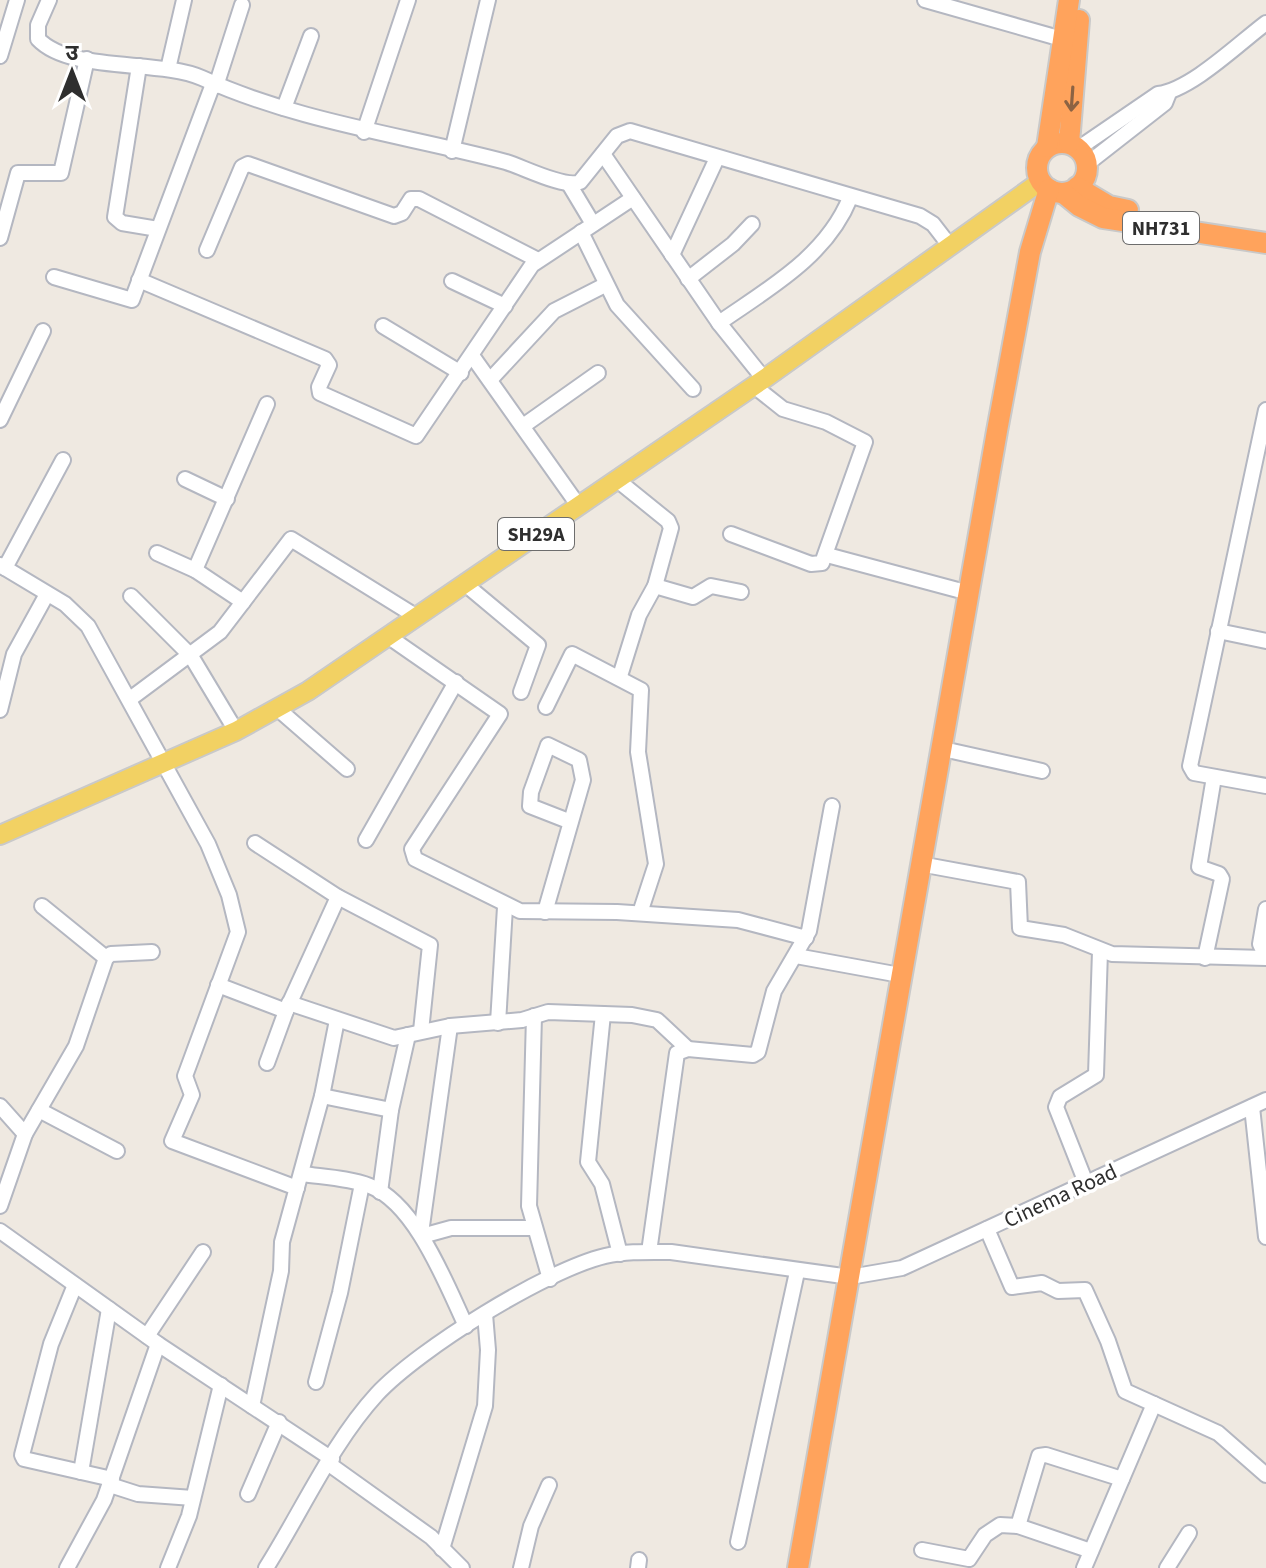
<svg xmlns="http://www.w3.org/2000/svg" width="1266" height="1568" font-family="'Source Sans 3','Noto Sans Devanagari',sans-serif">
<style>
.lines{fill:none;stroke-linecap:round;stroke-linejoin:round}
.minor-casing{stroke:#b4b7c1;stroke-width:18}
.major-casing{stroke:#c9c9c9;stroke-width:22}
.highway-casing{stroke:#c9c9c9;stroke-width:24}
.minor{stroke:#fff;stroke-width:14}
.major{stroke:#f2d163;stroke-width:18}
.highway{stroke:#ffa35c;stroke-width:20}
.oneway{stroke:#8c6343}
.labels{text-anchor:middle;stroke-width:7;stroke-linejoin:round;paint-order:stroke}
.shield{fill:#fff;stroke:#6d6d6d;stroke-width:2}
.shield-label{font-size:20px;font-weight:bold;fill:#2e2e2e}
.street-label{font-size:22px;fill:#2e2e2e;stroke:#fff}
</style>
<rect width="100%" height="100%" fill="#efe9e1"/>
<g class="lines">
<g class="minor-casing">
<g id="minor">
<path d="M49,0L38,25V39C70,73 159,59 202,78C299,122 404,135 506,162C523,167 565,189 580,182L617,136L630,131L920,216L933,224L950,246"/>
<path d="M925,0L1062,39"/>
<path d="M0,56L17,0"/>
<path d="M139,66L115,217L122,223L158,229"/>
<path d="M168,69L184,0"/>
<path d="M216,86L242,5"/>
<path d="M284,108L311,36"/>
<path d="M364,132L408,0"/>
<path d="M1079,148L1158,94C1191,90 1238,44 1266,23"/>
<path d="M452,151L488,0"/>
<path d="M603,154L719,323L764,379"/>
<path d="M1087,164L1165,103L1169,93"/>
<path d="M569,184L593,224"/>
<path d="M581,232L617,305L693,389"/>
<path d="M0,238L18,173H61L87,59"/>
<path d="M207,250L242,167L248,164L394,216L402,213L411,199H419L538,260"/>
<path d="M672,255L717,158"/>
<path d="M54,277L132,300L213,84"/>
<path d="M688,279L733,244L752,224"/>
<path d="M139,280L325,359L329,365L319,387L320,393L416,436L532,265L633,198"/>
<path d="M452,281L505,306"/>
<path d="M719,323C769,288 826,257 850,198"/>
<path d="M383,326L461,373"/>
<path d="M473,357L578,505"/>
<path d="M490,380L554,311L605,285"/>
<path d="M1266,410L1190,766L1194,773L1266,786"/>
<path d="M0,420L43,331"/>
<path d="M523,426L598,373"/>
<path d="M185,479L227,499"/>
<path d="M616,479L668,521L671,528L655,586L639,615L620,676"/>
<path d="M731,534L811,564L822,563L865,442L826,422L783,409L754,386"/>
<path d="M157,553L195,570L243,602"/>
<path d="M827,555L969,593"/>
<path d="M0,565L65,604L88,626L208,844L229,895L238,932L185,1076L192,1095L172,1141L297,1188"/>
<path d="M5,568L63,460"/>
<path d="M195,570L267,404"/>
<path d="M465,584L538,645L521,692"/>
<path d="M655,586L693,597L711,586L741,592"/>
<path d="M131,596L191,656L236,731"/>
<path d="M1218,631L1266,641"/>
<path d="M389,637L500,714L412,849L415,859L520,911L617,912L738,920L806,938"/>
<path d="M130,699L220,632L291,539L417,617"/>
<path d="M546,707L572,654L641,690L638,752L656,864L640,913"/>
<path d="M278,709L347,769"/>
<path d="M0,710L14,654L47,594"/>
<path d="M943,749L1042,771"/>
<path d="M366,840L456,682"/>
<path d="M255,843L338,897L430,945L421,1031"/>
<path d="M920,864L1018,882L1020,928L1064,935L1112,954L1266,958"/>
<path d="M42,906L106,958"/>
<path d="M1266,909L1260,944L1266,957"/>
<path d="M545,912L583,780L579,760L548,745L531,792L530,806L571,822"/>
<path d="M796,956L900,975"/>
<path d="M1205,958L1222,879L1219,874L1199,867L1214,777"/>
<path d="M218,985L286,1011"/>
<path d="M289,1003L394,1038L450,1026L522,1020L548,1012L632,1015L657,1020L688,1049"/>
<path d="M603,1014L588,1162L602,1184L620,1254"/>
<path d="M534,1016L529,1206L550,1279"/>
<path d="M498,1023L505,907"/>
<path d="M267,1063L286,1011L338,897"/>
<path d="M322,1096L391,1110"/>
<path d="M0,1106L25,1134"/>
<path d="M1252,1107L1266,1237"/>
<path d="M39,1110L117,1151"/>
<path d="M303,1174C324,1177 349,1178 370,1186C416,1204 446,1284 466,1326"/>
<path d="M1086,1183L1056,1107L1060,1097L1096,1075L1100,951"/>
<path d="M380,1192L391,1110L408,1035"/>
<path d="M0,1206L25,1134L76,1046L106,958L111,954L152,952"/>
<path d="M987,1229L1012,1287L1042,1283L1058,1291L1085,1290L1108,1341L1125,1391L1218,1433L1266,1475"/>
<path d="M0,1231L158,1344L332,1459"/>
<path d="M421,1233L450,1026"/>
<path d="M422,1236L451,1228H533"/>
<path d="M649,1252L677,1053L688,1049L753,1055L758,1052L774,991L809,931L832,806"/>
<path d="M75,1285L51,1344L22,1455L24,1459L112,1479"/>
<path d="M147,1336L203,1252"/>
<path d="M316,1382L340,1293L362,1184"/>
<path d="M252,1406L281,1271L282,1242L322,1096L337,1020"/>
<path d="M329,1464L431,1537L462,1568"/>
<path d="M81,1472L109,1309"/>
<path d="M110,1485L138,1494L193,1498"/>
<path d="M248,1494L279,1422"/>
<path d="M1018,1526L1039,1456L1046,1455L1122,1479"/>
<path d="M738,1542L797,1272"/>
<path d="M442,1549L485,1406L488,1350L485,1314"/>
<path d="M922,1550L969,1559L985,1535L1000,1525L1018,1526L1091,1551"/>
<path d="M67,1568L104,1500L158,1344"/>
<path d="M168,1568L189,1516L221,1385"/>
<path d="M266,1568C302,1511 332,1443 377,1394C419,1349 546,1270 605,1256C627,1251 649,1252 671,1252L850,1277L902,1268L1266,1100"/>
<path d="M521,1568L531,1526L549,1485"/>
<path d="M638,1568L639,1560"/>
<path d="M1084,1568L1154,1404"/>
<path d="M1167,1568L1189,1533"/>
</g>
</g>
<g class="major-casing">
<path id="major" d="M0,835L236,731L308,691L764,379L1041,181"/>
</g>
<g class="highway-casing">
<g id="highway">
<circle cx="1062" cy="168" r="25"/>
<path d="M1069,143L1079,20"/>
<path d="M1047,147L1069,0"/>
<path d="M1077,187L1109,206L1128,210"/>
<path d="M1063,193L1079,206L1103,218L1266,243"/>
<path d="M798,1568L997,431L1030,252L1049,189"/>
</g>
</g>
<use href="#minor" class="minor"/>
<use href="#major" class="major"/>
<use href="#highway" class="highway"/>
</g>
<defs><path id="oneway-shaft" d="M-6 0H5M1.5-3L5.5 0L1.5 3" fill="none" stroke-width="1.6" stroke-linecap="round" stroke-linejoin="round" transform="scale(2)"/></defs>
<use class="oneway" href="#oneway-shaft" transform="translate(1072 99) rotate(94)"/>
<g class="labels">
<g class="shield">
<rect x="1123" y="212" width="76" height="32" rx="6"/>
<rect x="498" y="518" width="76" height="32" rx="6"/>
</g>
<g class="shield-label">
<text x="1161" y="235">NH731</text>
<text x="536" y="541">SH29A</text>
</g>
<g class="street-label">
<text transform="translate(1060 1195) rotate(-25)" y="8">Cinema Road</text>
</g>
</g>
<g transform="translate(72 72)" stroke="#ffffff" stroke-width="6" paint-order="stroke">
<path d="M0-6L14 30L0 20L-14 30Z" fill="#2e2e2e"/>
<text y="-12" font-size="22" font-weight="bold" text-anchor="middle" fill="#2e2e2e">उ</text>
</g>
</svg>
